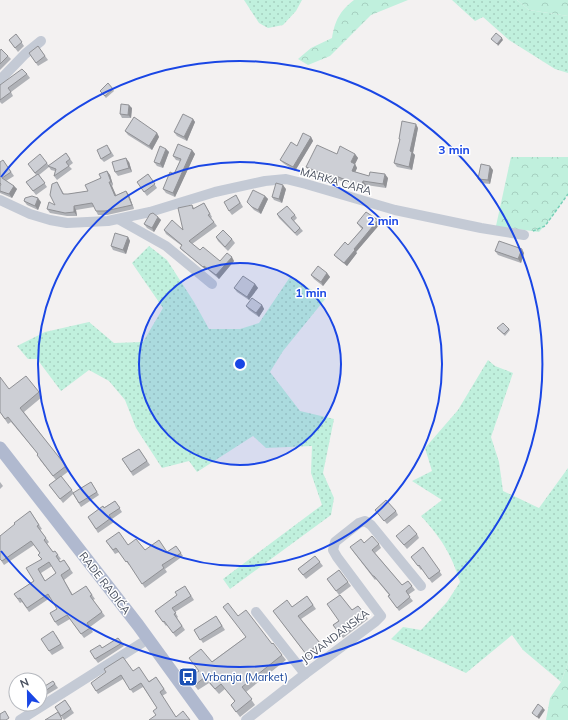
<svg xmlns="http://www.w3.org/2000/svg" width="568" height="720" font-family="Mulish,sans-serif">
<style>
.grass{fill:url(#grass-dots)}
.forest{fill:url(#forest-crowns)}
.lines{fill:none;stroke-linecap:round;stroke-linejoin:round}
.path{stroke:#77ceb6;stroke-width:1.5;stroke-dasharray:3 2;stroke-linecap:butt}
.minor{stroke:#c4cad5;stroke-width:10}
.major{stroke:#b0b9cf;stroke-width:13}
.wall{fill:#b0b2b7;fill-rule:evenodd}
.shaded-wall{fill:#909195}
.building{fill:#cdcfd5;stroke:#909195;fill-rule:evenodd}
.ring{fill:none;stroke:#1946e5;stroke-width:2}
.labels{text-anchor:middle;stroke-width:3;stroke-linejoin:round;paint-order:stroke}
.street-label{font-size:11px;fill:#484f5e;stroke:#fff}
.transit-label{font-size:11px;fill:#164399;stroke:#fff;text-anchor:start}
.centre{fill:#1946e5;stroke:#fff;stroke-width:2}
.ring-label{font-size:12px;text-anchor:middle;font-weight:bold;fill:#1946e5;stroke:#fff;stroke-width:3;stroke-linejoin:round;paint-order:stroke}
</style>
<defs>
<pattern id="grass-dots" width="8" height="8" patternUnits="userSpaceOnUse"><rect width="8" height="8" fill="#c0f0dd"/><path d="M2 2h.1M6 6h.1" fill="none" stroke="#a6d0c0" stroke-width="1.8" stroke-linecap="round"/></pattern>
<pattern id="forest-crowns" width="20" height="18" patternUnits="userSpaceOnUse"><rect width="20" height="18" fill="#c0f0dd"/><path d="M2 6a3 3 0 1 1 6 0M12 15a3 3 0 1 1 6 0" fill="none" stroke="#a6d0c0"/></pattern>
</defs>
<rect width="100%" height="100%" fill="#f3f1f1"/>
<g class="grass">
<path d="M244,0H302L296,11L283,25L268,28L259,23Z"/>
<path d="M452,0H517L529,10L568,16V73L555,69L509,40L483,17L475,21Z"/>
<path d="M149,246L167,260L194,302L209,329H240L259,323L290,277L326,298L283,351L270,372L300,411L334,419L323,473L334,498L331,515L230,589L223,579L322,505L311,473L312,446L266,448L253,436L197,472L189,461L162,468L136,428L125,400L109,381L89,370L61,391L37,359H28L17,346L45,332L89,322L114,343L143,342L163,308L132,263Z"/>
<path d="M488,360L495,366L513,373L491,437L499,462L503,491L539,508L568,468V663L561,682L523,650L512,635L466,673L391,639L403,627L421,630L447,602L460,582C451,553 441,538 421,516L442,500L412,481L432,471L425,448L458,410Z"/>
</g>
<g class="forest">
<path d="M354,0H408L371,15L330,56L308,65L298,59L311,48L332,38C335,20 340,11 354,0Z"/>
<path d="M517,0H568V16L529,10Z"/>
<path d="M511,157H568V194L552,217L539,232L496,226Z"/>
<path d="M568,663V720H546L550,698L561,682Z"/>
</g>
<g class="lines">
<path class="path" d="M533,231L545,226L568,194"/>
<g class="minor">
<path d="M0,80L25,54L41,41"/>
<path d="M0,200L30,214L50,220L67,223L108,221L150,212L215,192L265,181L286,179L306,184L395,210L481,228L524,235"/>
<path d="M118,219L166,246L212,284"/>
<path d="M256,612L305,674"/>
<path d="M20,720L148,639"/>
<path d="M246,720L305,674L375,622L381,616L337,557L333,550L335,542L359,523L365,521L371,525L421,586"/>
</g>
<path class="major" d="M0,448L138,625L207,720"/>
</g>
<g class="wall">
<path d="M16,34L24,46L18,52L9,40Z"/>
<path d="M38,46L48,60L38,66L29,53Z"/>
<path d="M0,51L8,56L11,59L0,70Z"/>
<path d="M27,74L30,78L11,92L13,96L2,104L0,102V85Z"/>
<path d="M113,89L114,91L106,98L100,91Z"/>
<path d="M132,108L131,118H122L120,114Z"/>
<path d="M193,119L195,122L187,141L177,136L174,132Z"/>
<path d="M418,128L413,153L415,155L412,170L397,167L394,163L400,140L399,139Z"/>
<path d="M125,131L157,133L159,137L152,150L128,135Z"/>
<path d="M311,137L313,141L295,171L283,163L280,160L297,146Z"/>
<path d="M109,148L114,156L104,162L101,159Z"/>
<path d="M166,149L169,152L163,168L157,166L154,162Z"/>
<path d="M192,150L195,154L175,197L166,193L163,189L174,174L180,161L176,160L173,156Z"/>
<path d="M66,153L73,163L69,166L72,169L57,180L54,176L55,171L51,170L49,167L39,175L47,187L36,195L26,182L36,175L28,164L47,163L49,166Z"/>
<path d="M337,154H355L358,158L355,164L357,168L355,172L369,176L388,178L386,188L366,185L364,191L355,189L353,186L339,180L338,183L309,171L306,167Z"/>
<path d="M3,160L14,176L6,181L14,186L17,189L12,198L0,193V186L1,184Z"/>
<path d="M129,162L132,172L118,176L115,172Z"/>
<path d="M493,170L490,184L481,183L478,179Z"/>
<path d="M107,171L110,175L113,185L112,186L116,195L126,191L129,195L134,209L107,215H98L94,207L76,210L77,216H67L50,213L47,209L55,205L57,182L64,194H68L88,191Z"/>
<path d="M148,174L157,188L147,196L137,182Z"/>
<path d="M286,189L282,203L274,200L272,197Z"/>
<path d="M236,195L243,207L232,215L229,211Z"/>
<path d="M265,196L268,199L261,214L254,210L247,202Z"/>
<path d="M24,201L41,202L38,210L27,205Z"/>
<path d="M204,203L212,217L211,218L217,226L192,244L200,250L220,261H234L219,279L207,269L206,270L183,251L180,248L182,246L166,234L164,230H183L192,205L194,208Z"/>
<path d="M277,214L295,215L297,218L294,221L303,231L297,236L279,218Z"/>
<path d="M158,217L161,220L154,232L147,228L144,224Z"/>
<path d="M357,223L380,224L356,252L357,253L347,266L337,258L334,255L348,245L362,229L360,227Z"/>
<path d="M128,237L130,241L126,254L113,250L111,246Z"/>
<path d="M216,237L232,239L235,243L228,251L218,241Z"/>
<path d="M495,251L524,253L521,263L498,255Z"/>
<path d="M327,273L330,277L323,286L314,279L311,275Z"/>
<path d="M255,284L258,288L249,300L237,292L234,288Z"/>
<path d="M262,305L264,309L259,317L249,310L246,306Z"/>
<path d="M497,328L509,329L510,330L505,336Z"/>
<path d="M9,389L39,392L42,397L24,412L69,471L61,477L74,493L91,482L99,495L81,507L73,494L63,503L49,485L56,480L40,460L38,454L11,422L8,424L0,412Z"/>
<path d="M139,449L150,465L133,476L122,459Z"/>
<path d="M0,482L3,486L0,489Z"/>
<path d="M115,501L122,512L112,519L114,522L98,533L88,517Z"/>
<path d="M375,510L396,511L398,515L387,524Z"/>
<path d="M30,511L42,529L40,530L49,542L47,544L53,552L55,551L61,559L59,560L60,562L64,560L73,573L64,580L73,595L86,586L95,599L93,600L105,616L90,627L93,632L84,638L70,619L58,626L55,622L57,609L50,598L29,612L22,602L20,603L14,594L34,581L41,559L40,553L34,545L4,565L0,559L15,524ZM52,566L56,573L45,581L41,573Z"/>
<path d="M417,534L419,538L407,549L396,536Z"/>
<path d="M106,541L128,545L145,550L167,552L176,546L183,556L165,569L167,572L145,588L130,565H129L119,552L115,554Z"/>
<path d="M364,543L379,544L381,548L375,553L402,585L408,581L415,590L408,595L413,601L399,611L388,596L389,595L376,579L375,580L352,550Z"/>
<path d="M423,547L442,575L432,583L422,569L421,570L411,557Z"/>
<path d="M315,556L323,566L306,579L298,569Z"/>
<path d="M339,570L351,586L339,595L327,579Z"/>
<path d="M187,589L194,600L175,612L178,617L177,618L185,630L176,637L167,625L166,626L155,611Z"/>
<path d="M307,596L316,609L301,619L323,647L308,657L273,611L292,607Z"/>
<path d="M358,606L368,619L343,638L333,625Z"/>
<path d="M216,616L225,630L203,643L194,630Z"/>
<path d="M238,616L272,644L282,655L286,660L246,692L255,705L240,717L231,705L235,702L225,689L219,694L209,683L198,690L189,678L246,637Z"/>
<path d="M56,635L64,648L52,655L49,651Z"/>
<path d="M118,638L124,646L98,663L95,659L102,648Z"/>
<path d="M133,671L149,681L156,677L167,693L162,696L176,717L190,720L156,715L157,708L143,687L133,693L123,679L98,694L91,683Z"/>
<path d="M53,681L58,688L43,697L40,692Z"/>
<path d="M40,695L42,698L40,700Z"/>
<path d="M65,700L74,713L64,720L55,707Z"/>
</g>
<g class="shaded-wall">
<path d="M502,38L503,40L498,46L497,44Z"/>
<path d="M129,105L132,108L131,118L128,115Z"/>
<path d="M193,119L195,122L187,141L184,137Z"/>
<path d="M416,124L418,128L413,153L415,155L412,170L409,167L410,151Z"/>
<path d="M157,133L159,137L152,150L149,146Z"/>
<path d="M311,137L313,141L295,171L293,167Z"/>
<path d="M166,149L169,152L163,168L160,164Z"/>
<path d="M192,150L195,154L175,197L173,193Z"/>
<path d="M355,154L358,158L355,164L357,168L354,175L352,171L351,162Z"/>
<path d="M126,158L129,162L132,172L129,168Z"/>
<path d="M490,166L493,170L490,184L488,180Z"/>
<path d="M107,171L110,175L113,185L111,182Z"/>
<path d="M385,174L388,178L386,188L383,184Z"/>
<path d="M336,176L339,180L338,183L335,179Z"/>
<path d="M363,181L366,185L364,191L361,188Z"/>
<path d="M109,182L112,186L118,200L115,196Z"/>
<path d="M283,185L286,189L282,203L279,199Z"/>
<path d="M14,186L17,189L12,198L9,194Z"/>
<path d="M126,191L129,195L134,209L132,205Z"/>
<path d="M265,196L268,199L261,214L258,210Z"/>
<path d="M38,198L41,202L38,210L35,206Z"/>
<path d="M74,206L76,210L77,216L74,212Z"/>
<path d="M158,217L161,220L154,232L152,228Z"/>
<path d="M378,220L380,224L356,252L357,253L347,266L344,263L354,249Z"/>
<path d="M128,237L130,241L126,254L123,250Z"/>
<path d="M522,249L524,253L521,263L518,259Z"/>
<path d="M232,257L234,261L219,279L216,275Z"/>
<path d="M204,266L207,269L206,270L203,267Z"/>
<path d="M327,273L330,277L323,286L321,282Z"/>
<path d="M255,284L258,288L249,300L247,297Z"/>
<path d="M262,305L264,309L259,317L256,313Z"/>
<path d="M543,708L545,710L539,719L537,717Z"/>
</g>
<g class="building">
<path d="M496,33L502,38L497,44L491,39Z"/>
<path d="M16,34L22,42L15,48L9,40Z"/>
<path d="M38,46L45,56L36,63L29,53Z"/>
<path d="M1,49L8,56L0,64V51Z"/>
<path d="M22,69L27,74L8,88L11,92L0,100V85Z"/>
<path d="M108,83L113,89L105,96L100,91Z"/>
<path d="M121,104L129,105L128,115L120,114Z"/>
<path d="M183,114L193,119L184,137L174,132Z"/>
<path d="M134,117L157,133L149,146L125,131Z"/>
<path d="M402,121L416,124L410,151L412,152L409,167L394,163L400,139H399Z"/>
<path d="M303,133L311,137L293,167L280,160L291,142L297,146Z"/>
<path d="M178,144L192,150L173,193L163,189L170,172L174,174L181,159L173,156Z"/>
<path d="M107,145L111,153L101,159L97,150Z"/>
<path d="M317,145L337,154L340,146L355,154L351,162L355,164L352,171L369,176L370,172L385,174L383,184L363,181L361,188L352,185L353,183L336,176L335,179L306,167Z"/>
<path d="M160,146L166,149L160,164L154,162Z"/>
<path d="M66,153L70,159L66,162L69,166L54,176L56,169L48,166Z"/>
<path d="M40,154L47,163L35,173L28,164Z"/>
<path d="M126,158L129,168L115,172L112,162Z"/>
<path d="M3,160L11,172L2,178L14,186L9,194L0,191V186L1,184L0,183V162Z"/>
<path d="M481,164L490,166L488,180L478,179Z"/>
<path d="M107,171L111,182H109L115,196L126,191L132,205L105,211H96L92,203L74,206V212L65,213L47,209L49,202L55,205L50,195L52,184L57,182L63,194H68L88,191L85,185L101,178L99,174Z"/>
<path d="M38,174L45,183L33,191L26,182Z"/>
<path d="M148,174L155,184L144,192L137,182Z"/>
<path d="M276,183L283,185L279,199L272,197Z"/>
<path d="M253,190L265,196L258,210L252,207L247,202Z"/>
<path d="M236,195L240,203L229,211L224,202Z"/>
<path d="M32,196L38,198L35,206L24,201L25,198Z"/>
<path d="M204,203L210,214L208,215L214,222L189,241L200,250L203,247L220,261L227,253L232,257L216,275L204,266L203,267L180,248L182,245L164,230L172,220L183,230L178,208L192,205L193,209Z"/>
<path d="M287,206L295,215L291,218L300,228L295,233L277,214Z"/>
<path d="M366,212L378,220L354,249L355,250L344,263L334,255L345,242L348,245L363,228L357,223Z"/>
<path d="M153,213L158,217L152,228L144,224L150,214Z"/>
<path d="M223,230L232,239L225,247L216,237Z"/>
<path d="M115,233L128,237L123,250L111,246Z"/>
<path d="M499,241L522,249L518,259L495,251Z"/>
<path d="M318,266L327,273L321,282L311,275Z"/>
<path d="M243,276L255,284L247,297L234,288Z"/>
<path d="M252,298L262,305L256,313L246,306Z"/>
<path d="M503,323L509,329L504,334L497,328Z"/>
<path d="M26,376L39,392L20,408L66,466L53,476L37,455L38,454L8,417L5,419L0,412V377L9,389Z"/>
<path d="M139,449L147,461L131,472L122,459Z"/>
<path d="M61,476L72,490L60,499L49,485Z"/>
<path d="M91,482L97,492L79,503L73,493Z"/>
<path d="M386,500L396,511L384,521L375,510Z"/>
<path d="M115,501L120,508L109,515L111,518L96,529L88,517L103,506L104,508Z"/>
<path d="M30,511L39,525L37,526L46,538L44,540L53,552L55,551L58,555L56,556L60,562L64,560L70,569L61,575L72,595L86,586L92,595L90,596L102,612L87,623L90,628L81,634L67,615L55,622L50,613L57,609L48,594L27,608L20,598L18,599L14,594L34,581L26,568L42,559L38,555L40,553L31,541L2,561L0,559V536L15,524L14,523ZM49,562L56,573L45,581L38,569Z"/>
<path d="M409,525L417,534L404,545L396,536Z"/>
<path d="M119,532L128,545L136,539L145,550L159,540L167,552L176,546L181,553L162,565L164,568L142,584L127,561L126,562L116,548L113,550L106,541Z"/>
<path d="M372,536L379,544L372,550L402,585L408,581L412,586L406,591L410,597L397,608L388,596L390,595L374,576H373L350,547L361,539L364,543Z"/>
<path d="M423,547L440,571L429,579L419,565L418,566L411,557Z"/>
<path d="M315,556L320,562L303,575L298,569Z"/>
<path d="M339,570L348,582L336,591L327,579Z"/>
<path d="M185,586L191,596L172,608L176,613L174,614L182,626L173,633L164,621L163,622L155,611L177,595L175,592Z"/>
<path d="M340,595L352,610L358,606L366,615L340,634L333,625L339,621L327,604Z"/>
<path d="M307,596L313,605L298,616L320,643L306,654L273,611L287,600L292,607Z"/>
<path d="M228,603L238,616L246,610L272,644L273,643L282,655L242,687L252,699L236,712L231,705L235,701L221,684L215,689L205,677L195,685L189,678L199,671L189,658L201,649L212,662L246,637L223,607Z"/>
<path d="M216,616L222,626L200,640L194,630Z"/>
<path d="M53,631L61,644L49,651L41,639Z"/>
<path d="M118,638L122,643L95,659L90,651L100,645L102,648Z"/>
<path d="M123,657L133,671L139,667L149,682L156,677L164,689L160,692L176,717L183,711L190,720H149L156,715L153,711L157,708L141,683L130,690L121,675L96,691L91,683L106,672L104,669Z"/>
<path d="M53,681L55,684L41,694L40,692V689Z"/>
<path d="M65,700L71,709L61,716L55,707Z"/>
<path d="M538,704L543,708L537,717L532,713Z"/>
<path d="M5,711L9,718L6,720H0V714Z"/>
<path d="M58,712L62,719L60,720H45Z"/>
</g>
<circle cx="240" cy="364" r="101" fill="#1946e5" fill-opacity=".12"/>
<g class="ring">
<circle cx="240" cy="364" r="101"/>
<circle cx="240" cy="364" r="202"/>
<path d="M1 177A303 303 0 1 1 1 551"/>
</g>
<defs>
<g id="bus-square" transform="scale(1)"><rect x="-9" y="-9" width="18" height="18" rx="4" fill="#1a4fb4" stroke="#fff"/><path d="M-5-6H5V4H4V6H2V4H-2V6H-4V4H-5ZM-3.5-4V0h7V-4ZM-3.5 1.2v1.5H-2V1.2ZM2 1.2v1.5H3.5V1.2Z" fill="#fff"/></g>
</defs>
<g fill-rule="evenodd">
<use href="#bus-square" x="188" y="677"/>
</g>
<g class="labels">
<g class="street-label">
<text transform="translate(336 181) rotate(16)" y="4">MARKA CARA</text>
<text transform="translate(105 583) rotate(52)" y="4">RADE RADIĆA</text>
<text transform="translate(335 636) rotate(-37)" y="4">JOVANDANSKA</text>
</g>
<g class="transit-label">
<text x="202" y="681">Vrbanja (Market)</text>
</g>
</g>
<circle cx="240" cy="364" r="6" class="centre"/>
<g class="ring-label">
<text x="454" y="154">3 min</text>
<text x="383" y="225">2 min</text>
<text x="311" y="297">1 min</text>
</g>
<g transform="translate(28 692) rotate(338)"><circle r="19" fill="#ffffff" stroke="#b6b9bf"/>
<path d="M0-3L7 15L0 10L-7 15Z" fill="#1946e5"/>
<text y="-6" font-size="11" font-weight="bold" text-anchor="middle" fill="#484f5e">N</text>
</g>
</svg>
